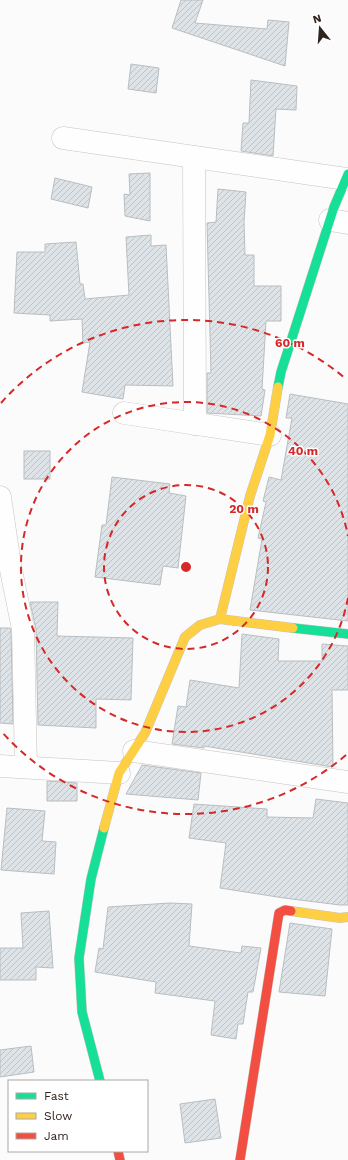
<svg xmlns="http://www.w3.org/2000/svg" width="348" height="1160" font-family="'Work Sans',sans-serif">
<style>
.building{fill:url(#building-hatch);stroke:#b8bec1}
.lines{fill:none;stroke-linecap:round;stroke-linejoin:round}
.street-casing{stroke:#c8c3c0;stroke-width:23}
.fast-casing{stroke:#c8c3c0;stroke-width:10}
.slow-casing{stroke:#c8c3c0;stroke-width:10}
.jam-casing{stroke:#c8c3c0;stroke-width:10}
.street{stroke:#fefefe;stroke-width:22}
.fast{stroke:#16e098;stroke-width:9}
.slow{stroke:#ffcf43;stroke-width:9}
.jam{stroke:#f24e42;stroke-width:9}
.ring{fill:none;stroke:#d62828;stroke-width:2;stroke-dasharray:7 5}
.centre{fill:#d62828;stroke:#fff;stroke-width:2}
.ring-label{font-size:12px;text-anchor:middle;font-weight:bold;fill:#d62828;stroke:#fff;stroke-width:3;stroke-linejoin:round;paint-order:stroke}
</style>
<defs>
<pattern id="building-hatch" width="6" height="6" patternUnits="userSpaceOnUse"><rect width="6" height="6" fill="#dde3e6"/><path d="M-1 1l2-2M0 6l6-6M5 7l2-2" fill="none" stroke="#bec3c5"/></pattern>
</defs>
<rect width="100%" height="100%" fill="#fbfbfb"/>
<g class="building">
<path d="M181,0H203L195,23L267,29L268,20L289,22L285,66L172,28Z"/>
<path d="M131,64L159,68L156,93L128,89Z"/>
<path d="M251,80L297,86L296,110L276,109L273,156L241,151L243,123H249Z"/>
<path d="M150,173V221L125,216L124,194L130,195L129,174Z"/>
<path d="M55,178L92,187L88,208L51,199Z"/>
<path d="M218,189L246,192L244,222L245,255H254V286H281V321H266L262,389L265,390L261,416L207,413V373H211L207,223L216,222Z"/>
<path d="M151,235V246L166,245L173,386L125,385L123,399L82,392L90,342L83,343L82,319L50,321V315L14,313L17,252H45V244L76,242L80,284H83L85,299L129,295L126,237Z"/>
<path d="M290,394L348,404V621L250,610L262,539L258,538L266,502L263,501L269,477L281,480L292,418H286Z"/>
<rect x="24" y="451" width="26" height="28"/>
<path d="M112,477L170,484L169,493L186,496L178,568L163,566L160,585L95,577L102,525H106Z"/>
<path d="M30,602H58L57,636L133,638L131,700L96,699V728L38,725L36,629Z"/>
<path d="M0,628H10L11,630L13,724L0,723Z"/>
<path d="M242,634L279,639L278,661H322V644L348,646V690H332L333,767L204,746V748L172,744L178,706L186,707L190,680L239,688Z"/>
<path d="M142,765L201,773L198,800L126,794Z"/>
<path d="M47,781L77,783V801H47Z"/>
<path d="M316,799L348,803V905H340L284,898L220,888L226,843L189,838L194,804L267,809V817L313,818Z"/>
<path d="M7,808L45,811L42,841L56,842L54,874L1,870Z"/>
<path d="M170,903L192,904L189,946L241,953L242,946L261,948L253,992H248L243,1024H238L236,1039L211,1035L215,1001L155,993L156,982L95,972L99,948L103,949L108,907Z"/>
<path d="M49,911L53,968L36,967V980H0V948H23L21,913Z"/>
<path d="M290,923L332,929L325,996L279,992Z"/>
<path d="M31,1046L34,1072L0,1077V1050Z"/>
<path d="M215,1099L221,1138L185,1143L180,1104Z"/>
</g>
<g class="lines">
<g class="street-casing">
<g id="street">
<path d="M63,138L346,179"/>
<path d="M194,157L195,424"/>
<path d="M330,220L348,223"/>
<path d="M124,413L270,435"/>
<path d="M0,497L10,565L23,629L26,767"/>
<path d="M134,751L348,782"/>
<path d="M0,766L119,773"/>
</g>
</g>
<g class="fast-casing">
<g id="fast">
<path d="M278,387L281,372L334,207L348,174"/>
<path d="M293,628L348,634"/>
<path d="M100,1081L82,1012L79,958L91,879L104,828"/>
</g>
</g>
<g class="slow-casing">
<g id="slow">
<path d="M220,619L250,496L270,435L278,387"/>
<path d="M104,828L119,773L145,733L185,637L200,625L220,619L293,628"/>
<path d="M291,911L340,918L348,917"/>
</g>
</g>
<g class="jam-casing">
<g id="jam">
<path d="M118,1151L120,1160"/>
<path d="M240,1160L279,913L285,910L291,911"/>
</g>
</g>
<use href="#street" class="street"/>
<use href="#fast" class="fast"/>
<use href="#slow" class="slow"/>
<use href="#jam" class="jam"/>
</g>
<g class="ring">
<circle cx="186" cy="567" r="82"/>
<path d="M348 598A165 165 0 1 1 348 536"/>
<path d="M346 755A247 247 0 0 1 1 731M1 403A247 247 0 0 1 346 379"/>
</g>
<circle cx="186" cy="567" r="6" class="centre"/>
<g class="ring-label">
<text x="290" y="347">60 m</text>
<text x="303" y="455">40 m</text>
<text x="244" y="513">20 m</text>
</g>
<rect x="8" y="1080" width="140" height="72" fill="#ffffff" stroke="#aca7a5"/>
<rect x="16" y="1093" width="20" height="6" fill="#16e098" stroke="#aca7a5"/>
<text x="44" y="1100" font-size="12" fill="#30241f">Fast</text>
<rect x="16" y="1113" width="20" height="6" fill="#ffcf43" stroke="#aca7a5"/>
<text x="44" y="1120" font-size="12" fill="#30241f">Slow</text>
<rect x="16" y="1133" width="20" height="6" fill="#f24e42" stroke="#aca7a5"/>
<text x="44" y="1140" font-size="12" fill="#30241f">Jam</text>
<g transform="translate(320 28) rotate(343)" stroke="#ffffff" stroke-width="3" paint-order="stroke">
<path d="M0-3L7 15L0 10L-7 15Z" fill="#30241f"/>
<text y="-6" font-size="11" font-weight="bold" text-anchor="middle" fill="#30241f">N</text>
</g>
</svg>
